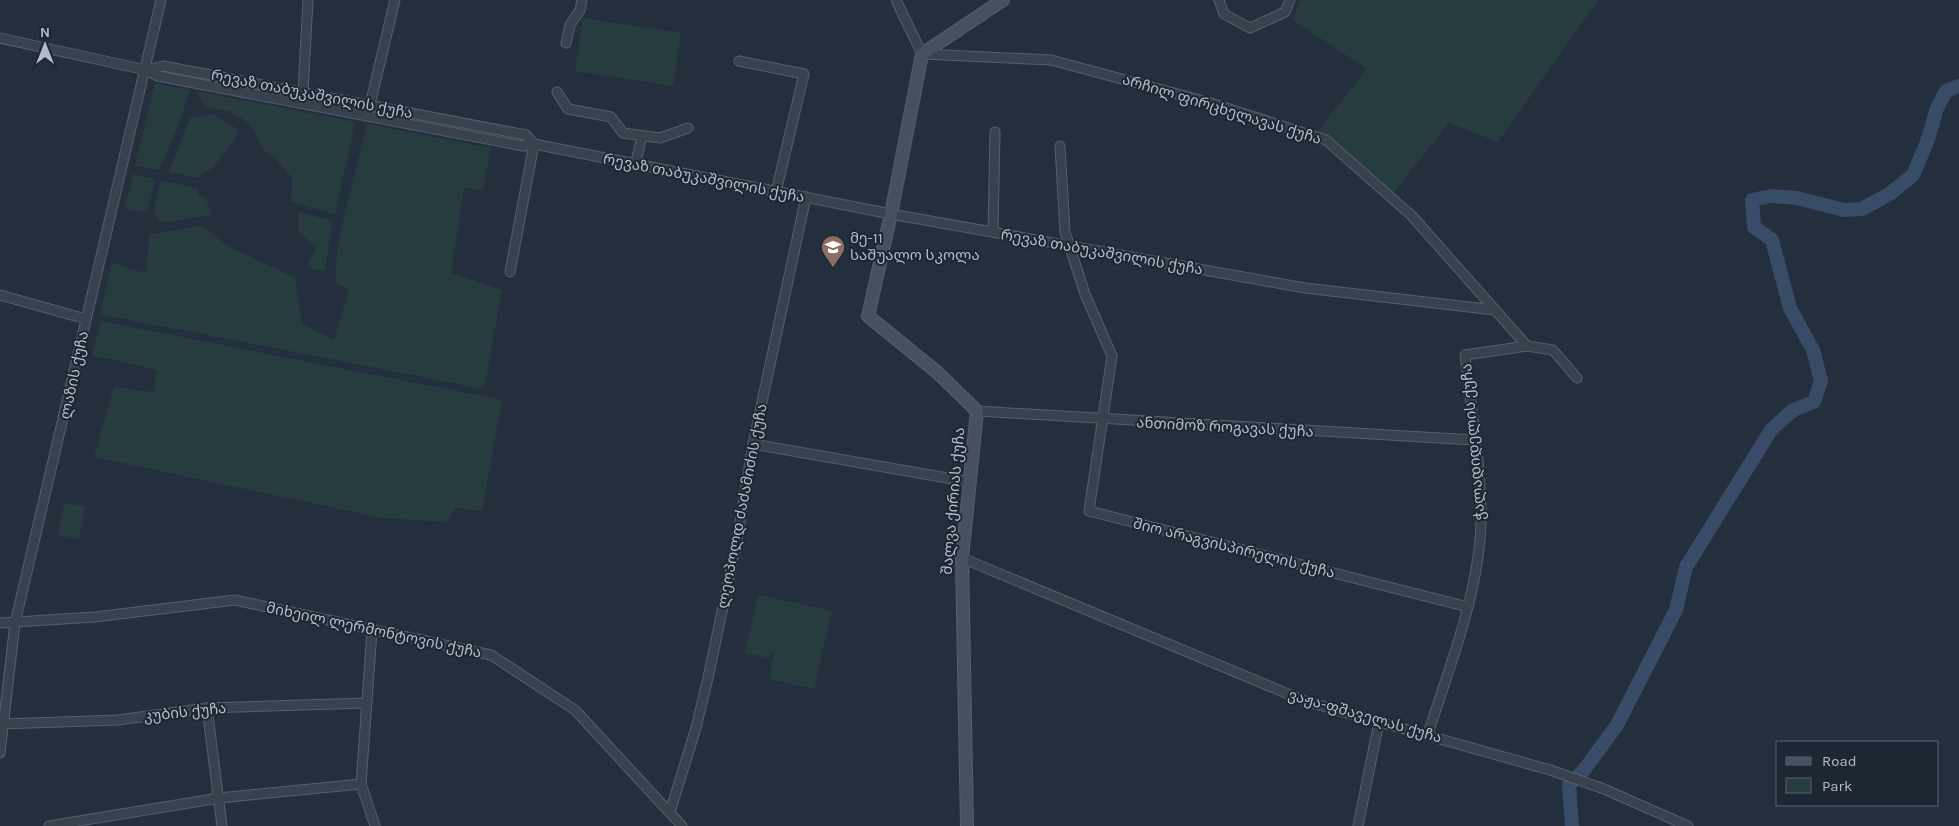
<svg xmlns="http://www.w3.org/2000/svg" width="1959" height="826" font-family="Karla,'Noto Sans Georgian',sans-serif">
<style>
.green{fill:#263c3f}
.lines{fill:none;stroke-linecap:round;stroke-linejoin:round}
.river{stroke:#394c67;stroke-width:14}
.street-casing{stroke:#565f6c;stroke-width:11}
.secondary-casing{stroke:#565f6c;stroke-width:14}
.street{stroke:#38414e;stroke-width:9}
.secondary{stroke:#465061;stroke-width:12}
.labels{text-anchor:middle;stroke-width:4;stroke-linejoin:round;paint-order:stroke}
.street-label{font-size:15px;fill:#b4bcc9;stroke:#1d2633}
.poi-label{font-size:15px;fill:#b4bcc9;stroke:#1d2633;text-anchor:start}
</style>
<rect width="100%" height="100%" fill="#242f3e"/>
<g class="green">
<path d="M1300,0H1598L1498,142L1449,123L1393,193L1355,164L1313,137L1367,69L1293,20Z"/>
<path d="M583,18L681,33L673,86L575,71Z"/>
<path d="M155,83L190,90L179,124L159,170L135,166Z"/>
<path d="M196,91L355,122L335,214L291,202L292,178L273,156L264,150L250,124L231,112L205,106Z"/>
<path d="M212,114L236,128L238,135L212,169L204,172L200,178L169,172L190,118Z"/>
<path d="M367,124L491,148L483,190L464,188L451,273L502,290L484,389L100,314L112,263L145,273L150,234L202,226L228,246L295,278L302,324L334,340L349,289L335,283L338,242Z"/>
<path d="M133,174L155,179L147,212L125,209Z"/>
<path d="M161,180L198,189V195L206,198L211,215L162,223L153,213Z"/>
<path d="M298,212L332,221L325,271L307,267L316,247L298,232Z"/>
<path d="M101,321L502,400L482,511L456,508L446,522L383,518L94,457L114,387L153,392L157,370L92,355Z"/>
<path d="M64,503L85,506L79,539L58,535Z"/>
<path d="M758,595L832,611L814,689L769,679L774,653L770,652L769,658L745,653Z"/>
</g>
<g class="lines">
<path class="river" d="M1572,826L1569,785L1584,770L1617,725L1676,610L1686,567L1771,430L1793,410L1814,402L1821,381L1813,350L1790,308L1772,240L1754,227L1752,200L1771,196L1797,198L1844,210L1862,209L1891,193L1913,175L1927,142L1937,108L1946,91L1959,86"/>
<g class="street-casing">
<g id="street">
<path d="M896,0L922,54L1051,60L1211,103L1326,140L1412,216L1527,346"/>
<path d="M1219,0L1224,14L1250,28L1285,12L1290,0"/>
<path d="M0,38L146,70L158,76L523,146L534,144L891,214L1305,288L1495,310"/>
<path d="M566,43L570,25L580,10L582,0"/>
<path d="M739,61L804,74L776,192"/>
<path d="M146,70L163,66L526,135L534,144"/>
<path d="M303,92L308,0"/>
<path d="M557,92L568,109L611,117L623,133L660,138L688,128"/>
<path d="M369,109L395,0"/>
<path d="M1060,146L1065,232L1085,294L1112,356L1089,511L1468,607"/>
<path d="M635,165L642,137"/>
<path d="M993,232L995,132"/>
<path d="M510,272L534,144"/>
<path d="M0,295L86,319"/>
<path d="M977,411L1474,440"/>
<path d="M753,444L970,482"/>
<path d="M962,558L1305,701L1550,770L1604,789L1688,826"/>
<path d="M0,623L95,617L235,600L491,655L575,710L682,826"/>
<path d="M372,631L361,784L375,826"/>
<path d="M207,708L222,826"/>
<path d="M2,724L118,720L207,708L367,703"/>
<path d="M1428,734C1448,671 1474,606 1480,540C1485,484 1471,411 1465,355L1527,346L1553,350L1577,378"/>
<path d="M0,753L15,623L161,0"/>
<path d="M670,812L696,728L708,678L737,540L753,444L806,197"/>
<path d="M49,826L219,798L361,784"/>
<path d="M1358,826L1379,722"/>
</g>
</g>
<g class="secondary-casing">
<path id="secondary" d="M967,826L962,558L977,411L938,373L868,316L891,214L922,54L1003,0"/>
</g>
<use href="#street" class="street"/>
<use href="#secondary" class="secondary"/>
</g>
<defs>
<g id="school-pin" transform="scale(1.25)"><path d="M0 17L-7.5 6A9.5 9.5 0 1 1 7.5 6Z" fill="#8d6e63" stroke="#1d2633"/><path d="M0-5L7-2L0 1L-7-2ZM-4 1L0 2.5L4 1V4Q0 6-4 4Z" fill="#fff"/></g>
</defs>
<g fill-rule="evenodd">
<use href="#school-pin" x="833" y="247"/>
</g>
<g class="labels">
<g class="street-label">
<text transform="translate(312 94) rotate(11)" y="5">რევაზ თაბუკაშვილის ქუჩა</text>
<text transform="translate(1222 109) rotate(17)" y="5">არჩილ ფირცხელავას ქუჩა</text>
<text transform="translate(704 178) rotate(11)" y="5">რევაზ თაბუკაშვილის ქუჩა</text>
<text transform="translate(1102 252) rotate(10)" y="5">რევაზ თაბუკაშვილის ქუჩა</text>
<text transform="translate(74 375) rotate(-78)" y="5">ლაზის ქუჩა</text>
<text transform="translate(1225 427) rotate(3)" y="5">ანთიმოზ როგავას ქუჩა</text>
<text transform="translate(1473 442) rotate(-95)" y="5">ჭალადიდელის ქუჩა</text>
<text transform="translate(953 501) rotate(-85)" y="5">შალვა ქირიას ქუჩა</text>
<text transform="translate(742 506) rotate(-79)" y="5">ლეოპოლდ ძაძამიძის ქუჩა</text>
<text transform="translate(1234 548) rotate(14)" y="5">შიო არაგვისპირელის ქუჩა</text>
<text transform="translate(374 630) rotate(12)" y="5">მიხეილ ლერმონტოვის ქუჩა</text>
<text transform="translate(185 712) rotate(-6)" y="5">კუბის ქუჩა</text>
<text transform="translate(1365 716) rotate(16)" y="5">ვაჟა-ფშაველას ქუჩა</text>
</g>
<g class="poi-label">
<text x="850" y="243">მე-11<tspan x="850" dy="17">საშუალო სკოლა</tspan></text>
</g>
</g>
<rect x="1776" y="741" width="162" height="65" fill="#1d2633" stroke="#59626f"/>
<rect x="1786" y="757" width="25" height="8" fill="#465061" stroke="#59626f"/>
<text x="1822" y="766" font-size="15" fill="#b4bcc9">Road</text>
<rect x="1786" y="778" width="25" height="15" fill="#263c3f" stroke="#59626f"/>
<text x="1822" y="791" font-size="15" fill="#b4bcc9">Park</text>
<g transform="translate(45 45)" stroke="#1d2633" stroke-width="4" paint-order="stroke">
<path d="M0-4L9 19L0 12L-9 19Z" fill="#b4bcc9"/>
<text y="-8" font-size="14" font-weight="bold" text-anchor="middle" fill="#b4bcc9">N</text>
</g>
</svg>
